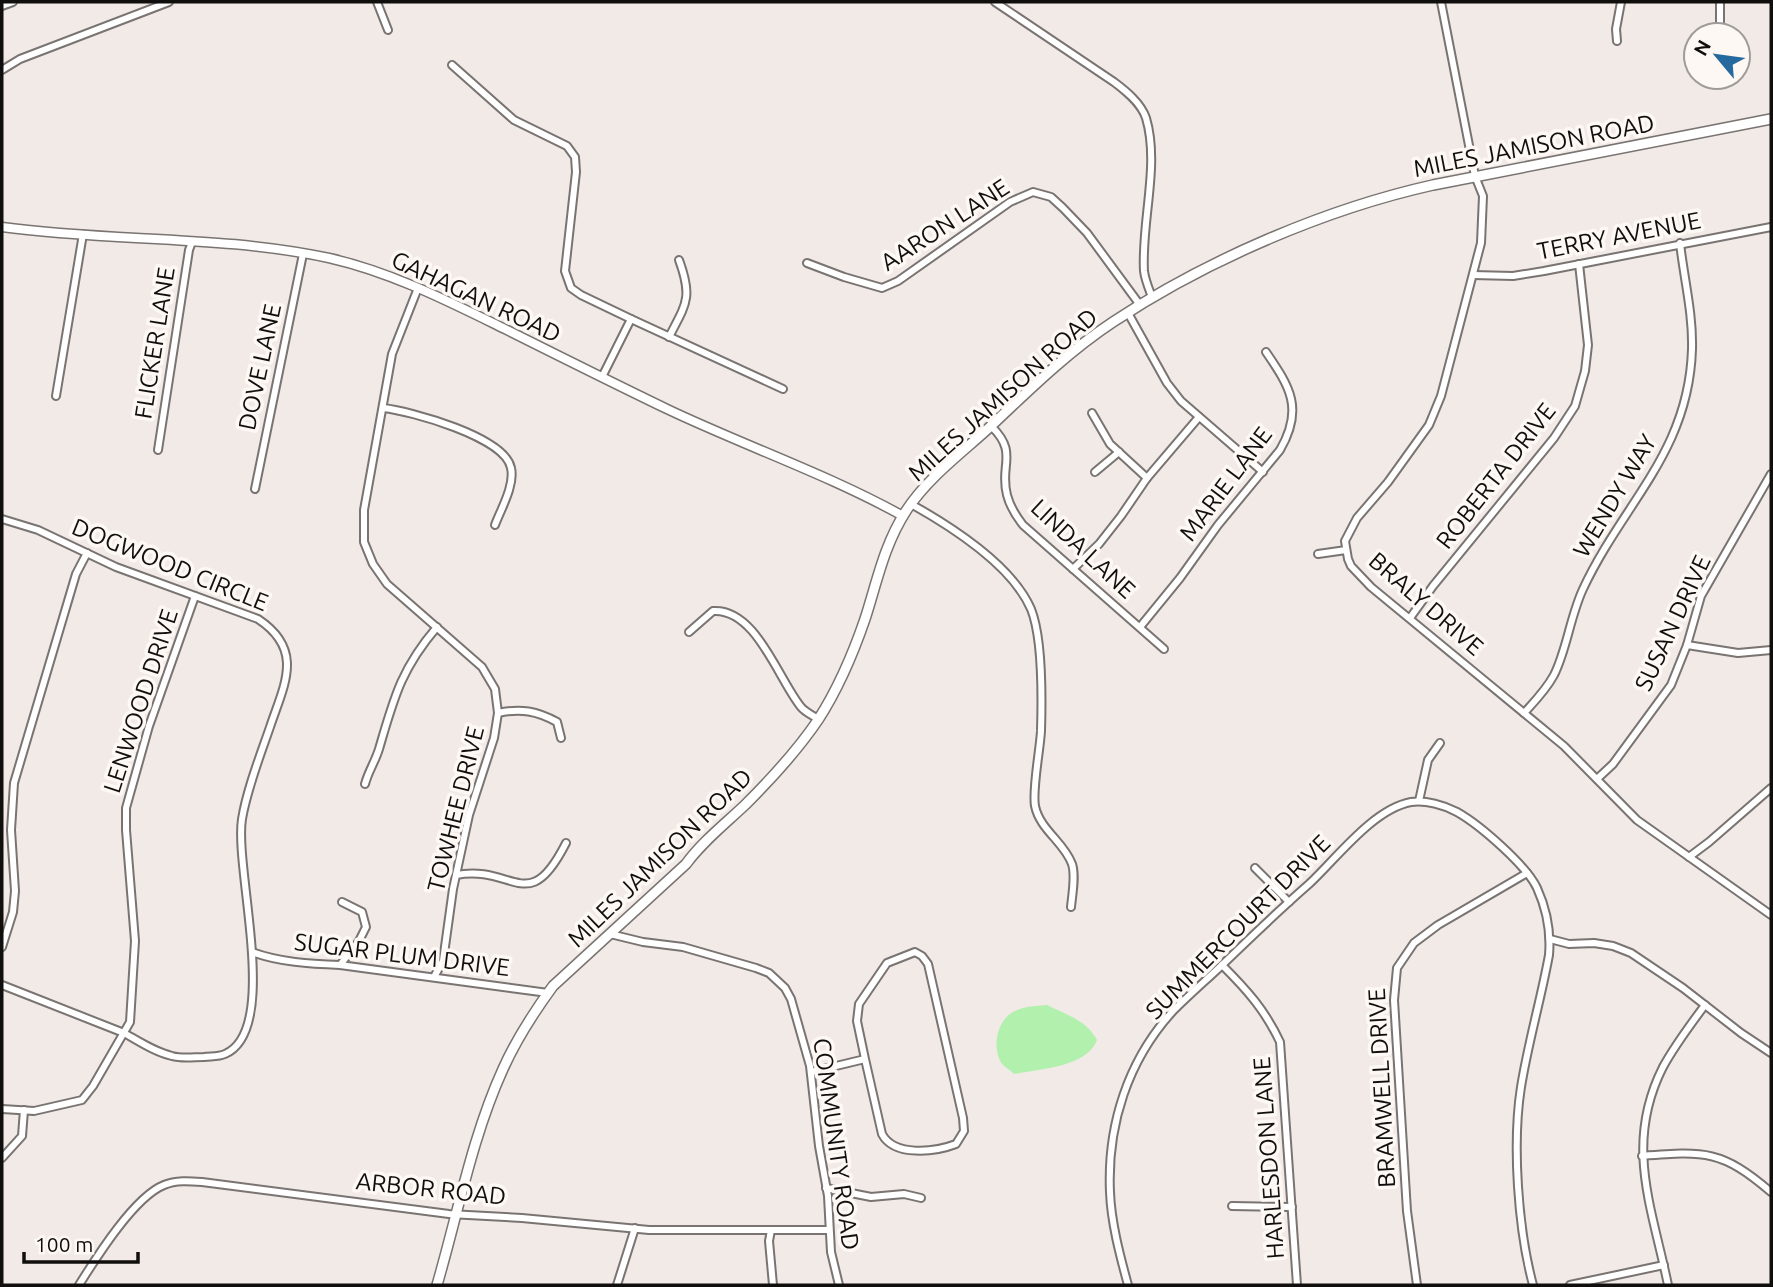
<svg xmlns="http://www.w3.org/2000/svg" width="1773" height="1287" font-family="Ubuntu,sans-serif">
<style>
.green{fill:#b1f0ad}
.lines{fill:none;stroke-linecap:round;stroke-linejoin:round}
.minor-casing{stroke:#797471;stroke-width:10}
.tertiary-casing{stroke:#797471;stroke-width:11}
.secondary-casing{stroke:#797471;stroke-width:12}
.minor{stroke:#fff;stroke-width:6}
.tertiary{stroke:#fff;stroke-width:8}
.secondary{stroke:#fff;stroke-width:9}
.labels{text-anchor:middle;stroke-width:7;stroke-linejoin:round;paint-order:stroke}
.street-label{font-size:24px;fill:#110f0e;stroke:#fef8f4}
</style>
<rect width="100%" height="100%" fill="#f1eae7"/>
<path class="green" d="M1047,1005C1067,1015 1086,1020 1097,1040C1087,1067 1040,1069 1014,1074C1011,1071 1005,1067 1002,1064C991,1048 997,1019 1015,1011C1025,1006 1036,1006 1047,1005Z"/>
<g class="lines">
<g class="minor-casing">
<g id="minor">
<path d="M377,2L388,30"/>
<path d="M995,2L1114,82C1126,91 1141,103 1146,118C1160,165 1141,222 1144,271C1145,280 1149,289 1152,297"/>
<path d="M1441,2L1475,176L1483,196L1481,243L1441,396L1429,425L1388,482L1357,518L1345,541L1348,559L1351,566L1371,587L1564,746L1637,820L1771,915"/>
<path d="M2,6L13,2"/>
<path d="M1720,22V2"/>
<path d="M1617,41L1616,29L1621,2"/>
<path d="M452,65L514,120L567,146L575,157L576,172L565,271L571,288L581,295L631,319L783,389"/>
<path d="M2,70L20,59L169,2"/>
<path d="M807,263L844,277L882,288L898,281L1010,202L1033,192L1051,197L1063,208L1087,233L1140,305"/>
<path d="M1473,275L1513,276L1544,271L1771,227"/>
<path d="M418,288L392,354L364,510V542L373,564L387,584L482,667L495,689L498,713L494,738L469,815L453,889L443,961L434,977"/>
<path d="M1128,313L1167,383L1181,401L1263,472"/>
<path d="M669,337C686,304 693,298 679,260"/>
<path d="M602,377L631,319"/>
<path d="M56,396L83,234"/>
<path d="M383,408C411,411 505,437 511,468C515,485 501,509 495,525"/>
<path d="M1092,413L1110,444L1147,478"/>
<path d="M991,426C1019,453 999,465 1007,495C1010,507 1016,516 1023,525L1164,649"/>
<path d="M158,450L189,250L192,242"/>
<path d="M1095,472L1119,452"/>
<path d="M255,489L303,254"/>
<path d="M911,504C952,527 1012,565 1031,609C1043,639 1042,698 1041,731C1040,750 1032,790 1035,806C1040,830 1064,842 1072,864C1076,876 1072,895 1071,907"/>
<path d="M2,519L38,530L116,567L258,619C305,650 284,685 270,727C260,756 247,789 242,819C234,869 281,1030 225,1054C218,1057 211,1056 204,1057C194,1057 182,1059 172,1056C155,1052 140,1042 124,1033L2,985"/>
<path d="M1318,554L1346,550"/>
<path d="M1073,569L1099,544L1121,516L1147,478L1199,417"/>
<path d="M1410,618L1433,586L1554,438L1575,406L1585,371L1588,345L1579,264"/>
<path d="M1140,627L1180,578L1218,525L1280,450C1304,409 1290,387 1266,352"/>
<path d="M689,632L713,611C756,608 778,679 801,707C805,712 812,715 818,719"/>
<path d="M1687,645L1738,653L1771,650"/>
<path d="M498,713C521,708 537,711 557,722L561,738"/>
<path d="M1524,713C1535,701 1546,690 1554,675C1567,649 1570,617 1583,589C1623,503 1689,452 1692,349C1693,313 1684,279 1680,243"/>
<path d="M1597,779L1613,764L1671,685L1687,645L1701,596L1771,474"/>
<path d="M365,784C368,772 375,762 379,749C394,698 401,669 437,627"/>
<path d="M1419,801L1428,760L1440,743"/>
<path d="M1689,857L1709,842L1771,788"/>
<path d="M1255,868L1289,902"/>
<path d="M456,875C514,864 528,918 566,843"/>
<path d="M610,934L643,942L683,947L756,968L769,973L785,988L791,999L810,1066L819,1146L828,1196L831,1252L839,1285"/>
<path d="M1550,939L1569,944L1594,943L1613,946L1631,953L1683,988L1741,1033L1771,1053"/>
<path d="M2,947L13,912L15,891L11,830L14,783L76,574L87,553"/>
<path d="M252,952C279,962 310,964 340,965L548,993"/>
<path d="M340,965L359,941L366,927L362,912L342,902"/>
<path d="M1222,965C1247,990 1265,1010 1280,1042L1297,1285"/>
<path d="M811,1072L865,1059L857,1021L859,1004L887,963L915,952L922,956L928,964L963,1118L964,1131L956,1144C935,1152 894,1157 882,1134L865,1059"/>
<path d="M2,1109L34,1111L82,1100L93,1086L130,1022L135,941L126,830V808L149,726L195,596"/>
<path d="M1642,1156C1705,1151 1722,1150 1771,1192"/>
<path d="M2,1158L22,1136L24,1110"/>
<path d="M826,1188L871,1197L904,1194L921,1198"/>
<path d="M1232,1206L1292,1207"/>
<path d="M771,1230L769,1241L773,1285"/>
<path d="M79,1285C96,1258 134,1197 164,1185C176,1180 189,1181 202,1182L449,1214L522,1218L649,1230H829"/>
<path d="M617,1285L635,1228"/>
<path d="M1128,1285C1120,1256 1111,1222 1110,1192C1107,1125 1128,1060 1173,1011C1188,996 1204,982 1220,967C1249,939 1278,911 1309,884C1336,859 1373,809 1411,802C1426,800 1444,805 1457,812C1480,825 1526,865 1537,888C1547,910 1551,931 1549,955C1541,999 1528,1043 1521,1087C1512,1144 1518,1229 1533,1285"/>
<path d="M1417,1285L1407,1211L1394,1000L1397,968L1414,943L1438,925L1527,873"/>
<path d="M1570,1285L1664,1265"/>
<path d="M1668,1285C1652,1207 1624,1144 1663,1067C1675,1045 1690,1025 1705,1005"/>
</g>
</g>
<g class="tertiary-casing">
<path id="tertiary" d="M2,227C110,242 222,235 329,258C391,272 448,301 505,329C559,356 613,383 667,409C745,446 827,474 903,516"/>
</g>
<g class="secondary-casing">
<path id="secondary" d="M437,1285C458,1213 472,1137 503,1069C516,1040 534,1012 553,986L686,864C703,841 725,824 746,804C772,778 797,751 818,720C838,689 853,654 865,619C877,582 884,545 906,511C928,477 963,452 992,425C1030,389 1069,351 1113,322C1205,261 1325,209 1433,185L1771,119"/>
</g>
<use href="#minor" class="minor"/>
<use href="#tertiary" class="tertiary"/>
<use href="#secondary" class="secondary"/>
</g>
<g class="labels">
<g class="street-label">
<text transform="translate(1534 146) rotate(-11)" y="8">MILES JAMISON ROAD</text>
<text transform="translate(945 225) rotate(-33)" y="8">AARON LANE</text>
<text transform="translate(1619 236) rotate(-11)" y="8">TERRY AVENUE</text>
<text transform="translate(476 297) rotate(25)" y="8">GAHAGAN ROAD</text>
<text transform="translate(155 343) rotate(-81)" y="8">FLICKER LANE</text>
<text transform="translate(260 367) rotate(-78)" y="8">DOVE LANE</text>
<text transform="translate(1003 395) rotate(-42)" y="8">MILES JAMISON ROAD</text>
<text transform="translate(1496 476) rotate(-52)" y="8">ROBERTA DRIVE</text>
<text transform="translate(1226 484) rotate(-53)" y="8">MARIE LANE</text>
<text transform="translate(1615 496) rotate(-59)" y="8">WENDY WAY</text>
<text transform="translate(1083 549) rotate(43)" y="8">LINDA LANE</text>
<text transform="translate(170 565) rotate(22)" y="8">DOGWOOD CIRCLE</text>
<text transform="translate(1426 604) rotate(41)" y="8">BRALY DRIVE</text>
<text transform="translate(1673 623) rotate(-65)" y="8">SUSAN DRIVE</text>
<text transform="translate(141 701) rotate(-72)" y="8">LENWOOD DRIVE</text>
<text transform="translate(456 809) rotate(-76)" y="8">TOWHEE DRIVE</text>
<text transform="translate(660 858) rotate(-44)" y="8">MILES JAMISON ROAD</text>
<text transform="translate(1238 927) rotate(-45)" y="8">SUMMERCOURT DRIVE</text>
<text transform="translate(402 955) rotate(7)" y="8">SUGAR PLUM DRIVE</text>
<text transform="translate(1382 1088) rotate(-93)" y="8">BRAMWELL DRIVE</text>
<text transform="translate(836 1144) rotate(82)" y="8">COMMUNITY ROAD</text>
<text transform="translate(1269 1158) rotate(-94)" y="8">HARLESDON LANE</text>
<text transform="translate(431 1189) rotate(6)" y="8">ARBOR ROAD</text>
</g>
</g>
<rect width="1773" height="1287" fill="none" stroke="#110f0e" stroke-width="7"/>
<g transform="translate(1717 56) rotate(299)"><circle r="33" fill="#fef8f4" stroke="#9f9b98" stroke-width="2"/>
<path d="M0-5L12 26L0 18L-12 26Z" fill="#25699e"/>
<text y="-10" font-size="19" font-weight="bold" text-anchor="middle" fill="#110f0e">N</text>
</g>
<path d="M24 1252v10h114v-10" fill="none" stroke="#110f0e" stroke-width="3.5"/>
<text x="35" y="1252" font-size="21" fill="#110f0e" stroke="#fef8f4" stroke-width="5" paint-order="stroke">100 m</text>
</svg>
